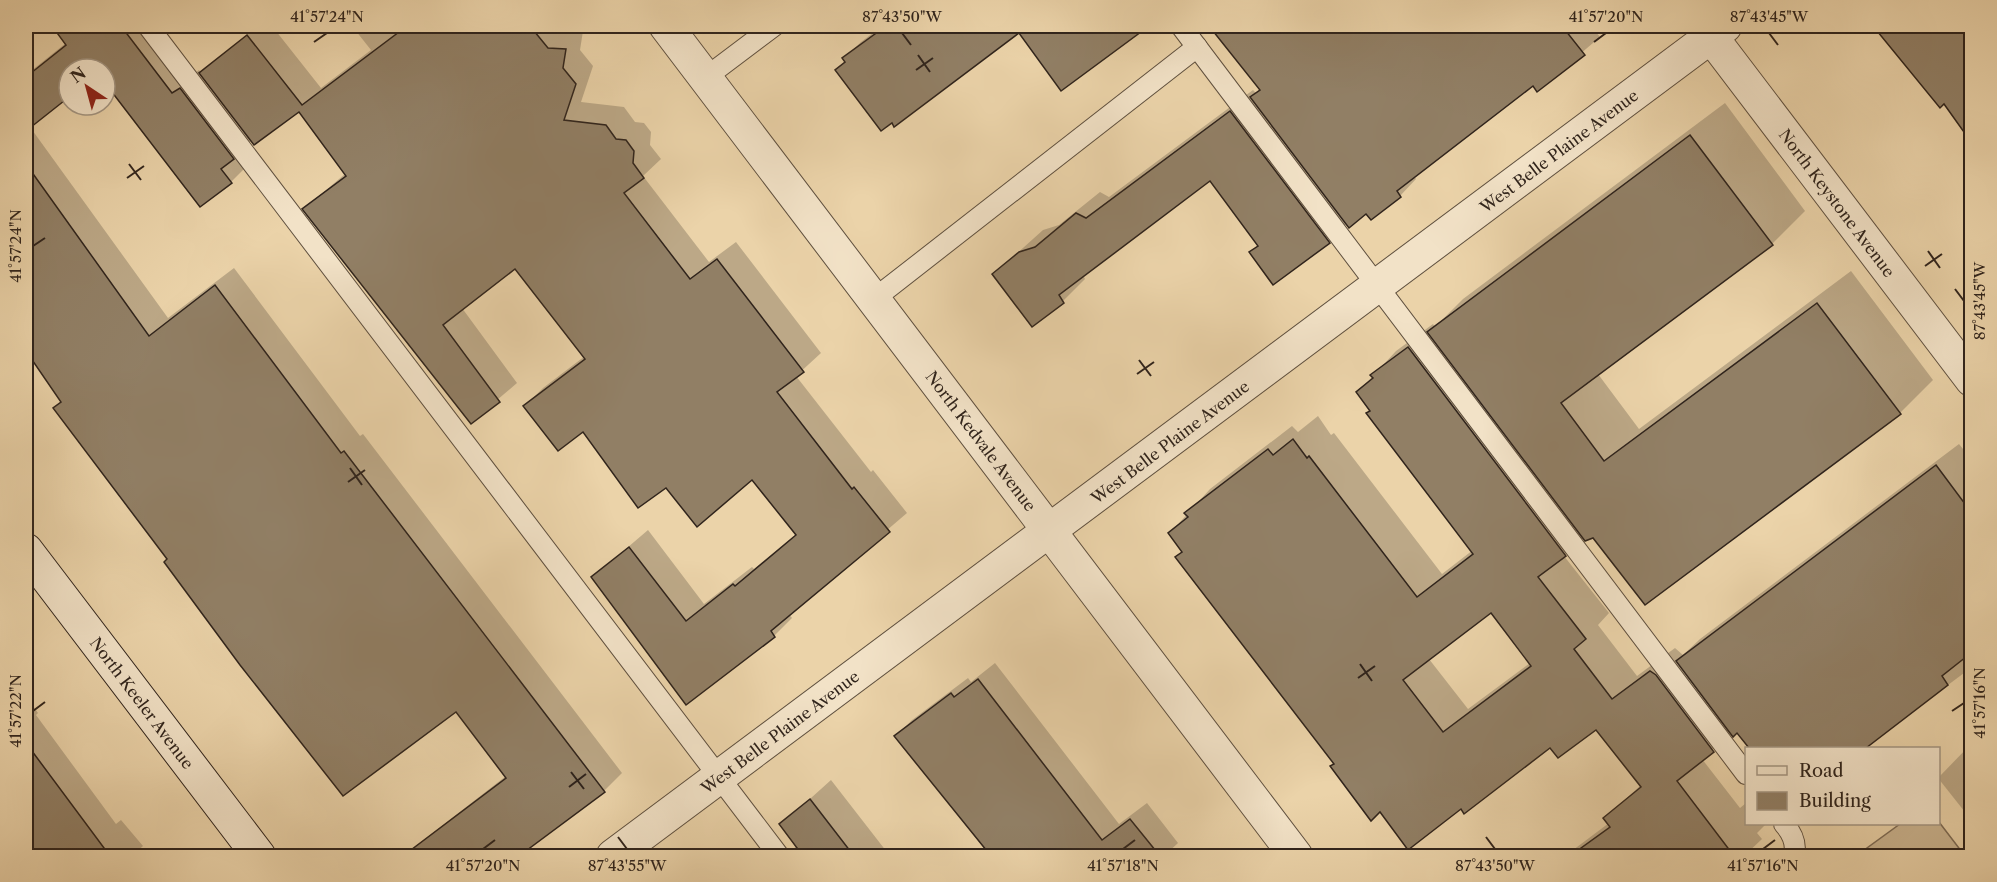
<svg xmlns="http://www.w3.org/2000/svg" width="1997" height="882" font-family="'Libre Caslon Text',serif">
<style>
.green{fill:#cbb591;stroke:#7e6c56;stroke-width:1.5}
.shadow{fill:#0003;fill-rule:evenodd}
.building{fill:#917f65;stroke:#30241c;stroke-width:1.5;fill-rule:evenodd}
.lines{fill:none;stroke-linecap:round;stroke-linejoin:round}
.lane-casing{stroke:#5f503f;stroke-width:22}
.street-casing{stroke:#5f503f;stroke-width:35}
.secondary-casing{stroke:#30241c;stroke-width:35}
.lane{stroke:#f2e2c7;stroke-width:20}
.street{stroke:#f2e2c7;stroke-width:33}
.secondary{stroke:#f2e2c7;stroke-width:33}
.ticks{fill:none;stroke:#30241c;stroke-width:2}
.labels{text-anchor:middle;stroke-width:6;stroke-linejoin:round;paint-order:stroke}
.street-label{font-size:16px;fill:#30241c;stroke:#f2e2c7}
.neatline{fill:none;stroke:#30241c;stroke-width:2}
.ticks-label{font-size:15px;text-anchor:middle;fill:#30241c}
</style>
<rect width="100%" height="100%" fill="#ebd3a9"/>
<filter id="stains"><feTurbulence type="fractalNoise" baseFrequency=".00333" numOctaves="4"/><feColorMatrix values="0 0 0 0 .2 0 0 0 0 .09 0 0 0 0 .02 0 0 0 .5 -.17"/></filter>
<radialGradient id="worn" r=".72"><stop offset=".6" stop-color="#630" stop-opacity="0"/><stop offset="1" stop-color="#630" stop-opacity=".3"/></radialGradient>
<path class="green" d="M1939,822L1965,856H1856L1900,824Z"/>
<g class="shadow">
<path d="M54,26H153L191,76L199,70L201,73L257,26H272L321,88L371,50L352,26H562L566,31H583L580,50L593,66L581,102L624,107L635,122L644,123L651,132L650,145L661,159L643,176L709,262L736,242L821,353L796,376L871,472L873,470L907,513L789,614L792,618L774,636L687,703L593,577L648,530L704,604L752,567L754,569L796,534L752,478L666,486L583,430L525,406L543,388L585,356L515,267L462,308L517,383L471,422L304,209L346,173L299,110L252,140L240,152L249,164L231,182L105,81V69H69V95L30,127L168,318L234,268L360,436L363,434L622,773L604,791L516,856H403L506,776L457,710L169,559L26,348V75L66,43Z"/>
<path d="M882,26H1148L1062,88L1019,31L846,61L844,58L861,42Z"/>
<path d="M1211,26H1591L1600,37L1538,90L1534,84L1414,176L1416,179L1400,196L1347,223L1329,242L1251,252L1259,244L1211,179L1083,275L1085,279L1063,301L1033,324L994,274L1043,230L1059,225L1100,192L1109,197L1253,90L1256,93L1260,88Z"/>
<path d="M1881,26H1972V139L1945,102L1878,29Z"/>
<path d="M1725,103L1805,211L1772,244L1598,374L1639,429L1851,271L1933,380L1900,413L1645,603L1591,536L1584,537L1564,556L1609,613L1598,625L1637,676L1675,648L1683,655L1700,639L1959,444L1972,460V667L1864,748H1750L1737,731L1731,732L1702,759L1740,808L1746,803V824H1766L1757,833L1762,839L1744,856H1565L1609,823L1605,818L1641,785L1596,728L1551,746L1461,807L1381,810L1335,763L1177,557L1183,551L1170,533L1210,489L1292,426L1298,432L1318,416L1331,435L1334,433L1442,574L1473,550L1358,392L1396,351L1433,324L1435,327L1463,299ZM1492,611L1530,663L1468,709L1429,659Z"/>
<path d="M995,663L1119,824L1147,803L1178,843L1164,856H990L896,736L912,720L968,678L971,682Z"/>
<path d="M26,682L30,683L28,699L38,713L36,715L116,824L121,820L143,846L132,856H26Z"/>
<path d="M1971,744H1972V821L1938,778Z"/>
<path d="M831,780L890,856H784L797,846L781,825Z"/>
</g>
<g class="building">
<path d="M52,26H121L172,93L180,88L234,159L221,169L232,183L200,207L105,83V69H69V97L26,131V77L66,45Z"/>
<path d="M407,26H530L548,48L566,49L563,68L576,84L564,120L606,125L616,139L626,140L634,151L633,163L644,178L624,193L690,279L717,259L804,372L777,392L852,489L854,487L890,532L771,631L775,637L686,705L591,577L629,547L686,621L733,584L735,586L796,535L752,480L697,527L666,488L638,508L583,432L558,451L523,406L585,359L515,269L443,325L500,402L471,424L302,209L346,176L299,112L254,145L199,73L247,35L302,105Z"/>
<path d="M886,26H1149L1061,91L1019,33L894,127L892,123L881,131L835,70L845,62L842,58Z"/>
<path d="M1209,26H1562L1585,55L1537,92L1533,86L1397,191L1401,197L1371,220L1366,214L1349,228L1250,97L1260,90Z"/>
<path d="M1873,26H1971V142L1944,104L1940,108Z"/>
<path d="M1230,111L1330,243L1273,285L1249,252L1258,246L1210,181L1059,295L1064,303L1032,327L992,274L1019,252L1035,247L1076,213L1086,218Z"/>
<path d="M1690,135L1773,245L1561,403L1604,461L1817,303L1901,414L1645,605L1593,538L1585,541L1427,332Z"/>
<path d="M26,164L149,336L215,285L341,453L344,451L605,792L519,856H403L506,778L456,712L343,796L240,665L164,562L167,559L53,408L61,402L26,351Z"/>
<path d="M1408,347L1566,556L1538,577L1586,639L1574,649L1612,699L1650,671L1656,675L1714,752L1677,781L1734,856H1570L1610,827L1603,818L1641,787L1596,730L1558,758L1550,748L1464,814L1461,809L1408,850L1380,812L1371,821L1330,766L1334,764L1175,557L1182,552L1168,533L1188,517L1184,513L1268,449L1273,455L1293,439L1307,458L1309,456L1417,597L1473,554L1366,413L1370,411L1356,392L1373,378L1370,375ZM1491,613L1531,666L1443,732L1403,680Z"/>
<path d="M1936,465L1971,512V653L1942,676L1948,685L1866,748H1749L1737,733L1733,737L1676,661Z"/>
<path d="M978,679L1102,840L1130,819L1160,856H991L894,736L951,693L954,697Z"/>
<path d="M26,743L110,856H26Z"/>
<path d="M810,799L854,856H803L779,824Z"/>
</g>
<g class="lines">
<g class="lane-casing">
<g id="lane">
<path d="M148,26L779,856"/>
<path d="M1181,26L1746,774"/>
<path d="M705,78L774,26"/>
<path d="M874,299L1197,47"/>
<path d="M1784,824C1792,833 1797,844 1794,856"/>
</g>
</g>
<g class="street-casing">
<g id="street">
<path d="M666,26L1296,856"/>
<path d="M1703,26L1972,380"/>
<path d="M613,856L1725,26"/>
</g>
</g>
<g class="secondary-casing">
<path id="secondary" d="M26,550L259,856"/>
</g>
<use href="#lane" class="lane"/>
<use href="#street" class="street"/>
<use href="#secondary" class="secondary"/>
</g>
<path class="ticks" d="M902,33L911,45M1769,33L1778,45M314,42L327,33M1594,42L1606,33M918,55L930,72M916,70L933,58M129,164L141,180M127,178L144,166M33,246L45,238M1928,251L1940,268M1925,266L1942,254M1955,289L1964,301M1139,360L1151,376M1137,374L1154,362M350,468L362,485M348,482L365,470M1360,664L1372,681M1358,678L1375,666M33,711L45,702M1952,711L1964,703M571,772L584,789M569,787L586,774M618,837L627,849M1486,837L1495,849M483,849L495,840M1123,849L1135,840M1763,849L1775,840"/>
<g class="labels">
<g class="street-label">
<text transform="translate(1559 151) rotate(-37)" y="6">West Belle Plaine Avenue</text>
<text transform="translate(1837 203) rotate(53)" y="6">North Keystone Avenue</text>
<text transform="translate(981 441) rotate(53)" y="6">North Kedvale Avenue</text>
<text transform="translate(1170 442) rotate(-37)" y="6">West Belle Plaine Avenue</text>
<text transform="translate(142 703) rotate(53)" y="6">North Keeler Avenue</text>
<text transform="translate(780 732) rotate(-37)" y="6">West Belle Plaine Avenue</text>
</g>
</g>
<rect width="1997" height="882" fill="none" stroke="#ebd3a9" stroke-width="66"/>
<rect x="1745" y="747" width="195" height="78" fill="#f2e2c7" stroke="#a49683" stroke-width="1.5"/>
<rect x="1757" y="766" width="30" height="9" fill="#f2e2c7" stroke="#a49683" stroke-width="1.5"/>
<text x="1799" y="777" font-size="18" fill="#30241c">Road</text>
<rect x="1757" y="792" width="30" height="18" fill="#917f65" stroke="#a49683" stroke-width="1.5"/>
<text x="1799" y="807" font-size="18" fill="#30241c">Building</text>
<g transform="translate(87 87) rotate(324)"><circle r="28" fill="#f2e2c7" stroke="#a49683" stroke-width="1.5"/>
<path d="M0-4.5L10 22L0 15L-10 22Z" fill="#8f2418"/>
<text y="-9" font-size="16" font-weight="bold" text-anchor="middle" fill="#30241c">N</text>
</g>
<rect x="33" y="33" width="1931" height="816" class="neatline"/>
<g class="ticks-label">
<text x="327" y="22">41°57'24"N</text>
<text x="902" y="22">87°43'50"W</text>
<text x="1606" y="22">41°57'20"N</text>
<text x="1769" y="22">87°43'45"W</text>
<text transform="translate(16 246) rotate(-90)" y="5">41°57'24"N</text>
<text transform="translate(1980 301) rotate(-90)" y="5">87°43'45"W</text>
<text transform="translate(1980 703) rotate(-90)" y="5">41°57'16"N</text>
<text transform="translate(16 711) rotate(-90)" y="5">41°57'22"N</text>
<text x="483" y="871">41°57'20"N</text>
<text x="627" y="871">87°43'55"W</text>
<text x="1123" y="871">41°57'18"N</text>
<text x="1495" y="871">87°43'50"W</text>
<text x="1763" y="871">41°57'16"N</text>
</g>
<rect width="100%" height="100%" filter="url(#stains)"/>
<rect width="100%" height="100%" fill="url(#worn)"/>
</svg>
